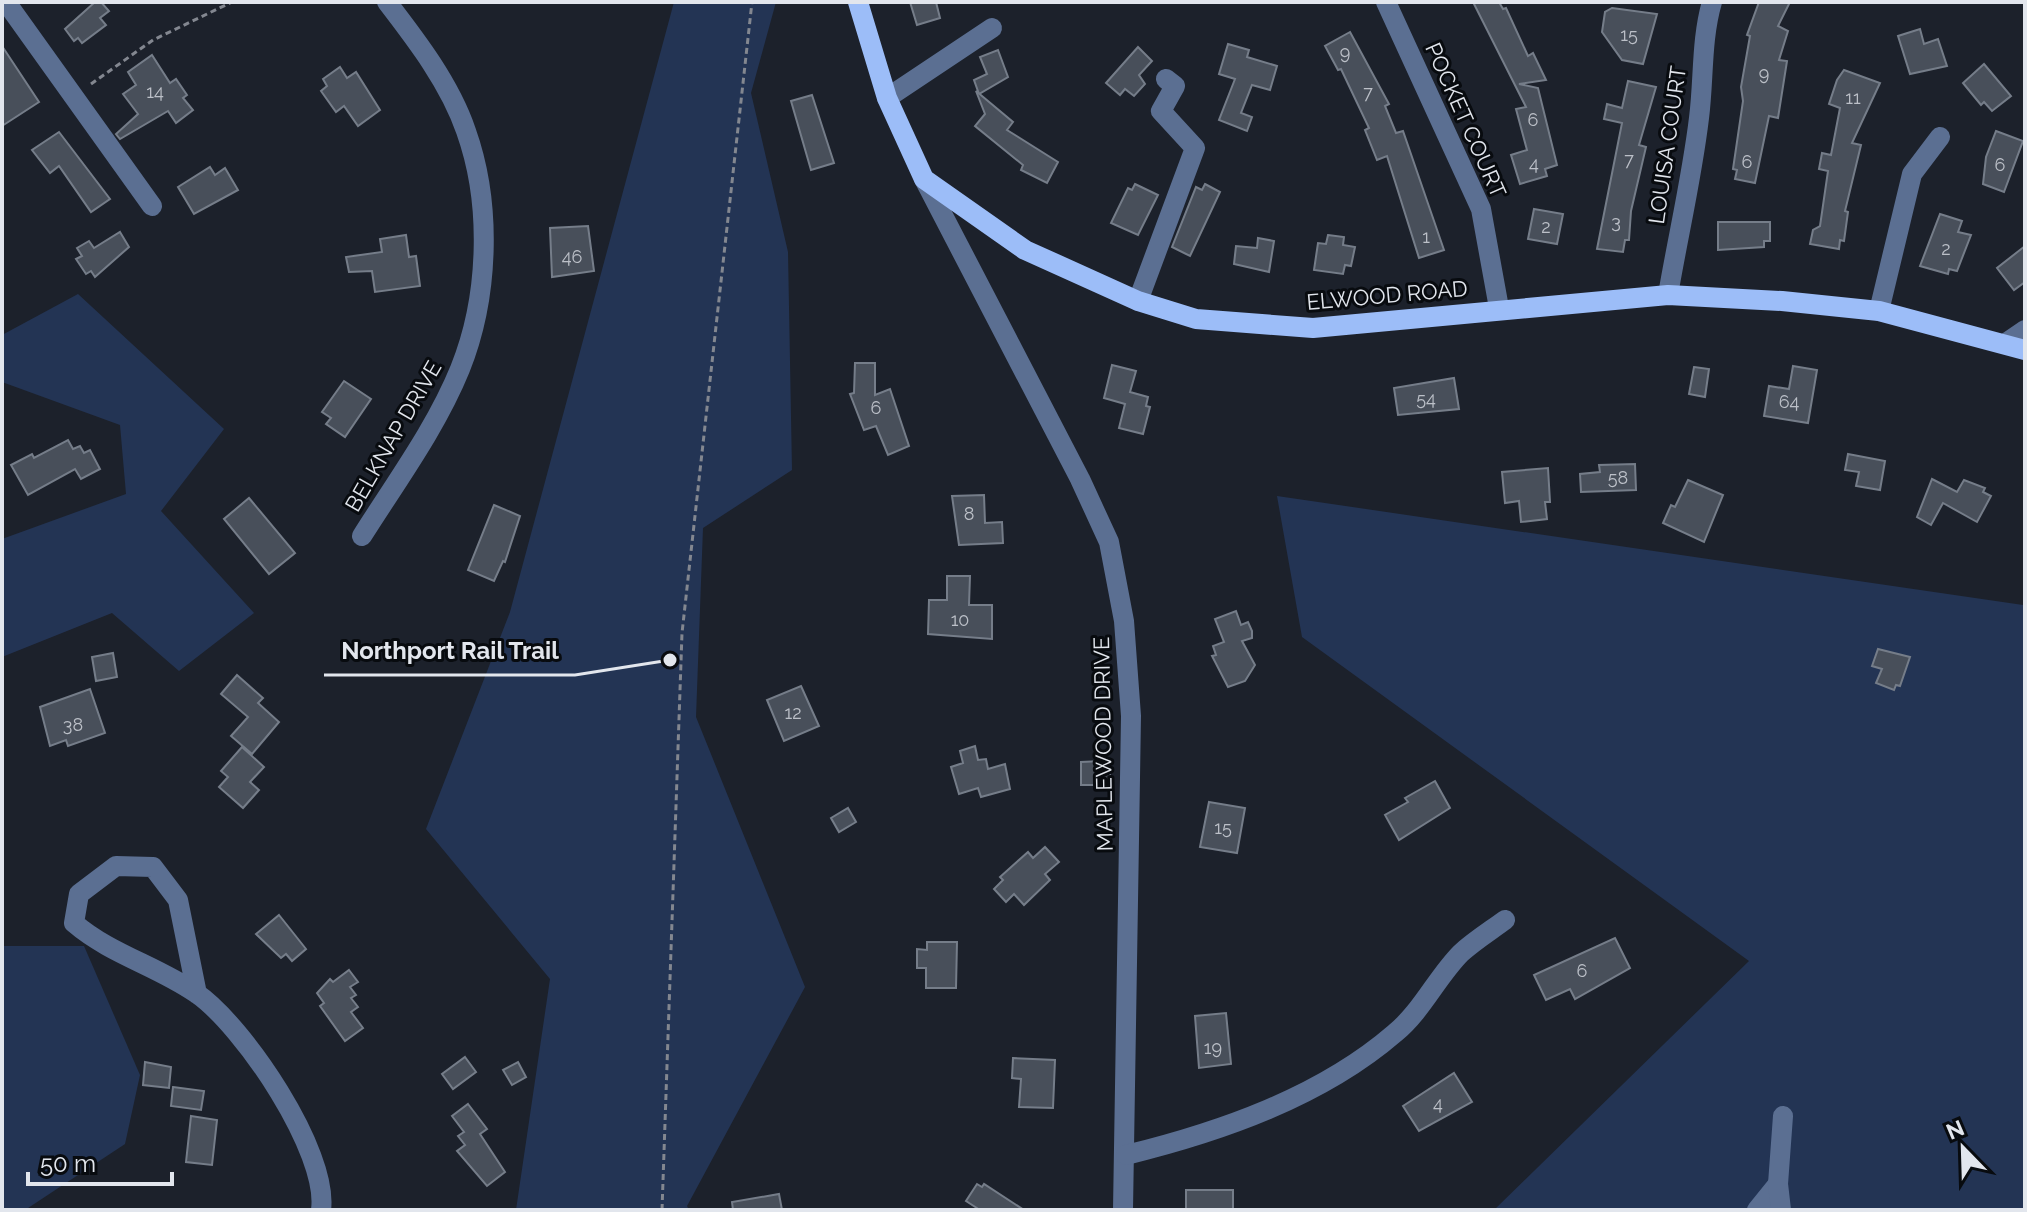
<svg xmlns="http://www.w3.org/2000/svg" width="2027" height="1212" font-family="Raleway,sans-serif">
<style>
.green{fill:#233454}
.building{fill:#484f5a;stroke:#757d89;stroke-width:2}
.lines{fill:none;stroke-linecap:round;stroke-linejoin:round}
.path{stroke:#838790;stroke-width:3;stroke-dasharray:6 4;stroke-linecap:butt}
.minor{stroke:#5b6f92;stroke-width:20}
.major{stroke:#9cbdf8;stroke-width:20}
.labels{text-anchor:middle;stroke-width:6;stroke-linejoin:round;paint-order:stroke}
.number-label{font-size:18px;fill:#bcc0c8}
.street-label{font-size:22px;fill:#e2e6ed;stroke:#080b0f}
.leader{fill:none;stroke:#e2e6ed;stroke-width:3}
.callout-dot{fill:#e2e6ed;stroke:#080b0f;stroke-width:3}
.callout-label{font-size:24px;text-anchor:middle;font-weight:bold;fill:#e2e6ed;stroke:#080b0f;stroke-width:6;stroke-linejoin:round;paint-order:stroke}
</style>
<rect width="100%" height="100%" fill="#1c212b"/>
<g class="green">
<path d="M674,2H776L751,93L788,252L792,470L703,528L696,717L805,987L687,1206L689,1210H516L550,979L426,829L510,612Z"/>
<path d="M78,294L224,429L161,511L254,613L179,671L112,613L2,657V539L126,494L120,425L2,382V335Z"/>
<path d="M1277,496L2023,605L2025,1210H1494L1749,961L1302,637Z"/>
<path d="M2,946H84L140,1075L125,1144L25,1210H2Z"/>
</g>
<g class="building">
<path d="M95,2H101L109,11L100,18L106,25L82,43L78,38L74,41L65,29Z"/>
<path d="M910,2H936L940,18L917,25Z"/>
<path d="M1473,2H1499L1503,9L1506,8L1528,56L1533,53L1546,80L1519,84L1538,88L1557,165L1545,169L1547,176L1520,184L1511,155L1527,150L1516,109L1526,107Z"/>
<path d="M1759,2H1790L1778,26L1788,31L1779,60L1787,61L1778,118L1769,116L1755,183L1735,179L1737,170L1733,169L1743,101L1741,87L1750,36L1747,35Z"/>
<path d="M1612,8L1657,14L1643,64L1622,60L1602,32L1605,12Z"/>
<path d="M1920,29L1924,44L1938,39L1947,66L1910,74L1898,36Z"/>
<path d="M1350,32L1389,104L1385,106L1396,133L1403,131L1444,250L1419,258L1387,156L1377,160L1365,130L1369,128L1341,69L1338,70L1325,46Z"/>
<path d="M1228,44L1249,50L1247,57L1277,66L1270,90L1252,85L1241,113L1252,117L1247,131L1219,120L1235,79L1219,74Z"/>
<path d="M2,46L39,102L2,126Z"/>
<path d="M1138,47L1152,61L1139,75L1145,84L1134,96L1125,89L1120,95L1106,83Z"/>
<path d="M998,50L1008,77L979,94L974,80L987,74L980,57Z"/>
<path d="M152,55L170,83L176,79L187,95L183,98L193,110L176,123L168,111L120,139L116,134L138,114L123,94L136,85L128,72Z"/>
<path d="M1984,64L2011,96L1992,111L1984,102L1981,105L1963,83Z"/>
<path d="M340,67L347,78L356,72L380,110L358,126L344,106L336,112L321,91L327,86L323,79Z"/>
<path d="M1844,70L1880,83L1852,143L1861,145L1845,211L1848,212L1844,241L1840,240L1839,249L1810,244L1813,230L1820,226L1828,171L1819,169L1822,153L1831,155L1840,108L1829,104L1837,80Z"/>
<path d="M1628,81L1656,87L1639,145L1646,147L1631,211L1629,240H1625L1623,252L1597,249L1622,123L1604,119L1607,104L1622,108Z"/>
<path d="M976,91L1013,122L1007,130L1058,162L1047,183L1021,170L1023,165L975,126L985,114Z"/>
<path d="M812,95L834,163L811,170L791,101Z"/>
<path d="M1996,131L2023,141L2004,192L1983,184L1986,157Z"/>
<path d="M59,132L110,199L91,212L59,166L50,173L32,150Z"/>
<path d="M210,167L215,175L225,168L238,190L194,214L178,187Z"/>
<path d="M1135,184L1158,195L1138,235L1111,223L1128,188L1132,190Z"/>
<path d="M1205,184L1220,192L1190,256L1172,247L1196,187L1202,190Z"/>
<path d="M1534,209L1563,214L1557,244L1528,239Z"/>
<path d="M1940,214L1962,221L1958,232L1971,235L1957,271L1949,269L1948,274L1920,266Z"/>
<path d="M1718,222H1770V241H1764V247L1718,250Z"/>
<path d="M588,226L594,271L552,277L550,228Z"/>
<path d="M120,232L129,247L95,277L91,271L86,274L76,259L82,256L77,248L89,241L94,248Z"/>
<path d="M406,235L409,257L416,256L420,286L375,292L372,271L349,272L346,257L382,252L380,239Z"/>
<path d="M1328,235L1344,237L1343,245L1355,247L1351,266L1345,265L1343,274L1314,270L1318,243L1326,244Z"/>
<path d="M1258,238L1274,241L1269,272L1234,264L1236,246L1257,248Z"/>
<path d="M2025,246V282L2014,290L1997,268Z"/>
<path d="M855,363H875V395L890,389L909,446L888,455L876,426L864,430L850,394L854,393Z"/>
<path d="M1112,365L1136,371L1130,392L1148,397L1146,406L1150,407L1143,434L1119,428L1125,404L1104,398Z"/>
<path d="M1793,366L1817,370L1808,423L1764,416L1769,386L1789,389Z"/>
<path d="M1694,367L1709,369L1705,397L1689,394Z"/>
<path d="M1454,378L1459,409L1398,415L1394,388Z"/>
<path d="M344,381L371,399L345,437L326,424L331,418L322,412Z"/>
<path d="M68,440L73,449L80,446L84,453L90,450L100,469L81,479L75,469L28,495L11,465L32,454L34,458Z"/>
<path d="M1848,454L1885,461L1880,490L1856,486L1859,472L1845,470Z"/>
<path d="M1635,464L1636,490L1581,492L1580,474L1600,472L1599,465Z"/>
<path d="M1548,468L1550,502H1545L1547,519L1521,522L1519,501L1505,503L1502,472Z"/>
<path d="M1932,479L1957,492L1964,480L1985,488L1983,492L1991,496L1977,522L1943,503L1931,525L1917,517Z"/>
<path d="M1688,480L1723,495L1704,542L1663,523L1671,505L1675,507Z"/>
<path d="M984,495L985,523L1002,522L1003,543L959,545L952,496Z"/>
<path d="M249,498L295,553L269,574L224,519Z"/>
<path d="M494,505L520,516L505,562L503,561L494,581L468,570Z"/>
<path d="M947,576H970L969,605H992V639L928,634L929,600H947Z"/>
<path d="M1236,611L1241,625L1248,622L1252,631V638L1242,641L1255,665L1245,681L1228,687L1212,656L1216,655L1213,646L1224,642L1215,619Z"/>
<path d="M1878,649L1910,657L1900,686L1896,685L1894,690L1876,683L1882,669L1872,666Z"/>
<path d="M113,653L117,677L96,681L92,657Z"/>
<path d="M237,675L263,698L258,703L279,722L252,754L231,736L248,717L221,694Z"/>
<path d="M801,686L819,726L784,741L767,700Z"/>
<path d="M90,689L105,733L68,746L66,740L50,746L40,707Z"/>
<path d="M975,746L978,760L986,759L988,769L1005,764L1010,789L981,797L978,788L959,794L951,767L963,763L960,751Z"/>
<path d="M242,747L264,767L250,782L259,790L243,808L219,787L228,777L221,771Z"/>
<path d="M1102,761V767H1110V785H1081V762Z"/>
<path d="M1435,781L1450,808L1399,840L1385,815L1408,802L1405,798Z"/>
<path d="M1209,802L1245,808L1237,853L1200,847Z"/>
<path d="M848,808L856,822L839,832L831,818Z"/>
<path d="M1045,847L1059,862L1045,874L1050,880L1024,905L1014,894L1006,902L994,889L1003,880L1000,877L1028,852L1033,858Z"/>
<path d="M279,915L306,949L292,961L286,954L281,958L256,934Z"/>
<path d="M1615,938L1630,968L1575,999L1570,989L1546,1000L1534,975Z"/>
<path d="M927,942H957L956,988H926V968H917V949L927,950Z"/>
<path d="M349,970L358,982L350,987L356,995L351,998L358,1007L351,1012L363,1028L345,1041L320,1006L324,1003L317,993L330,979L333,982Z"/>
<path d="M1226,1013L1231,1064L1199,1068L1195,1016Z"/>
<path d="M465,1057L476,1072L453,1089L442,1074Z"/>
<path d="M1013,1058L1055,1060L1053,1108L1019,1107L1021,1079L1012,1078Z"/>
<path d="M145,1062L171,1067L169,1088L143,1085Z"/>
<path d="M518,1062L526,1077L512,1085L503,1070Z"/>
<path d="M1454,1073L1472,1102L1419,1131L1403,1106Z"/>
<path d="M173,1087L204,1091L201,1110L171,1106Z"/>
<path d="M468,1104L487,1129L480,1134L505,1172L487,1186L457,1151L465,1145L458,1136L464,1132L452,1116Z"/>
<path d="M191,1116L217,1120L212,1165L186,1162Z"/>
<path d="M977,1184L982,1187L984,1184L1024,1210H980L966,1201Z"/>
<rect x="1186" y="1190" width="47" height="20"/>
<path d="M779,1194L782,1210H733L732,1202Z"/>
</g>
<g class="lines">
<g class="path">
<path d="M91,84L153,40L232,2"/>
<path d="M662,1210L682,633L752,2"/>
</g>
<g class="minor">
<path d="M6,2L152,206"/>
<path d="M1386,2L1481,209L1499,308"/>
<path d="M887,98L992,28"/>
<path d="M924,179L1080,479L1109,542L1124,621L1131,716L1123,1210"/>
<path d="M1668,295C1678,236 1692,177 1699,118C1704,79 1701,40 1712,2"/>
<path d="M1138,301L1195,148L1161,111L1175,86L1166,79"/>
<path d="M1879,311L1912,174L1940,137"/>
<path d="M2006,343L2025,330"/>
<path d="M362,536C396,482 436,428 460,369C489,297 492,204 466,131C450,84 417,41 387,2"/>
<path d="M197,994L178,900L153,867L116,866L79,894L74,923C110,954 157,966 196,993C243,1025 329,1152 321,1210"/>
<path d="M1126,1155C1220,1132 1321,1097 1395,1033C1422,1011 1437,977 1461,953C1474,941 1490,931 1505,920"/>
<path d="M1757,1210L1778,1184"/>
<path d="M1781,1210L1778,1184L1783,1116"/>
</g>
<path class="major" d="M858,2L887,98L924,179L1025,250L1138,301L1196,319L1313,328L1668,295L1782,301L1879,311L2025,350"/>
</g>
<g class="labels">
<g class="number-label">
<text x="1629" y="41">15</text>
<text x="1345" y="59">9</text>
<text x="1764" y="80">9</text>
<text x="155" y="98">14</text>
<text x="1368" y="99">7</text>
<text x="1853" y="104">11</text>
<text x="1533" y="126">6</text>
<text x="1629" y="166">7</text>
<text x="1747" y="168">6</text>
<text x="1534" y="170">4</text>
<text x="2000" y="171">6</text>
<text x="1616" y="228">3</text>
<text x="1546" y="233">2</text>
<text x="1426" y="243">1</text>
<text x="1946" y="255">2</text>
<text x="572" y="263">46</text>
<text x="1426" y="405">54</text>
<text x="1789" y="408">64</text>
<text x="876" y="414">6</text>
<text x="1618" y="484">58</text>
<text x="969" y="520">8</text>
<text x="960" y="626">10</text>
<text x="793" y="719">12</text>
<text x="73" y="731">38</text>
<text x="1223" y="834">15</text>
<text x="1582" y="977">6</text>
<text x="1213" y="1054">19</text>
<text x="1438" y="1110">4</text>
</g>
<g class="street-label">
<text transform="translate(1466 120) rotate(66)" y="8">POCKET COURT</text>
<text transform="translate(1667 145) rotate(-82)" y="8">LOUISA COURT</text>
<text transform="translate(1387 295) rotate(-5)" y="8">ELWOOD ROAD</text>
<text transform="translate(393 436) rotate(-60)" y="8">BELKNAP DRIVE</text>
<text transform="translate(1103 744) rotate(-91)" y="8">MAPLEWOOD DRIVE</text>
</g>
</g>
<path class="leader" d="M670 660L575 675H324"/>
<circle class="callout-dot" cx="670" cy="660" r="8"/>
<g class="callout-label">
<text x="450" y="659">Northport Rail Trail</text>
</g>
<rect width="2027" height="1212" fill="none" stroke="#e2e6ed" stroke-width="8"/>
<g transform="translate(1963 1148) rotate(337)" stroke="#080b0f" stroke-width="6" paint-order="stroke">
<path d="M0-6L14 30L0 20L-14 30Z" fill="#e2e6ed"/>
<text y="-12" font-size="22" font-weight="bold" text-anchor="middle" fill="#e2e6ed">N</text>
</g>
<path d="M28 1172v12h144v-12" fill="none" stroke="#e2e6ed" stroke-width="4"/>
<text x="40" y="1172" font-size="24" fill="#e2e6ed" stroke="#080b0f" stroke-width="6" paint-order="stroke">50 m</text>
</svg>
